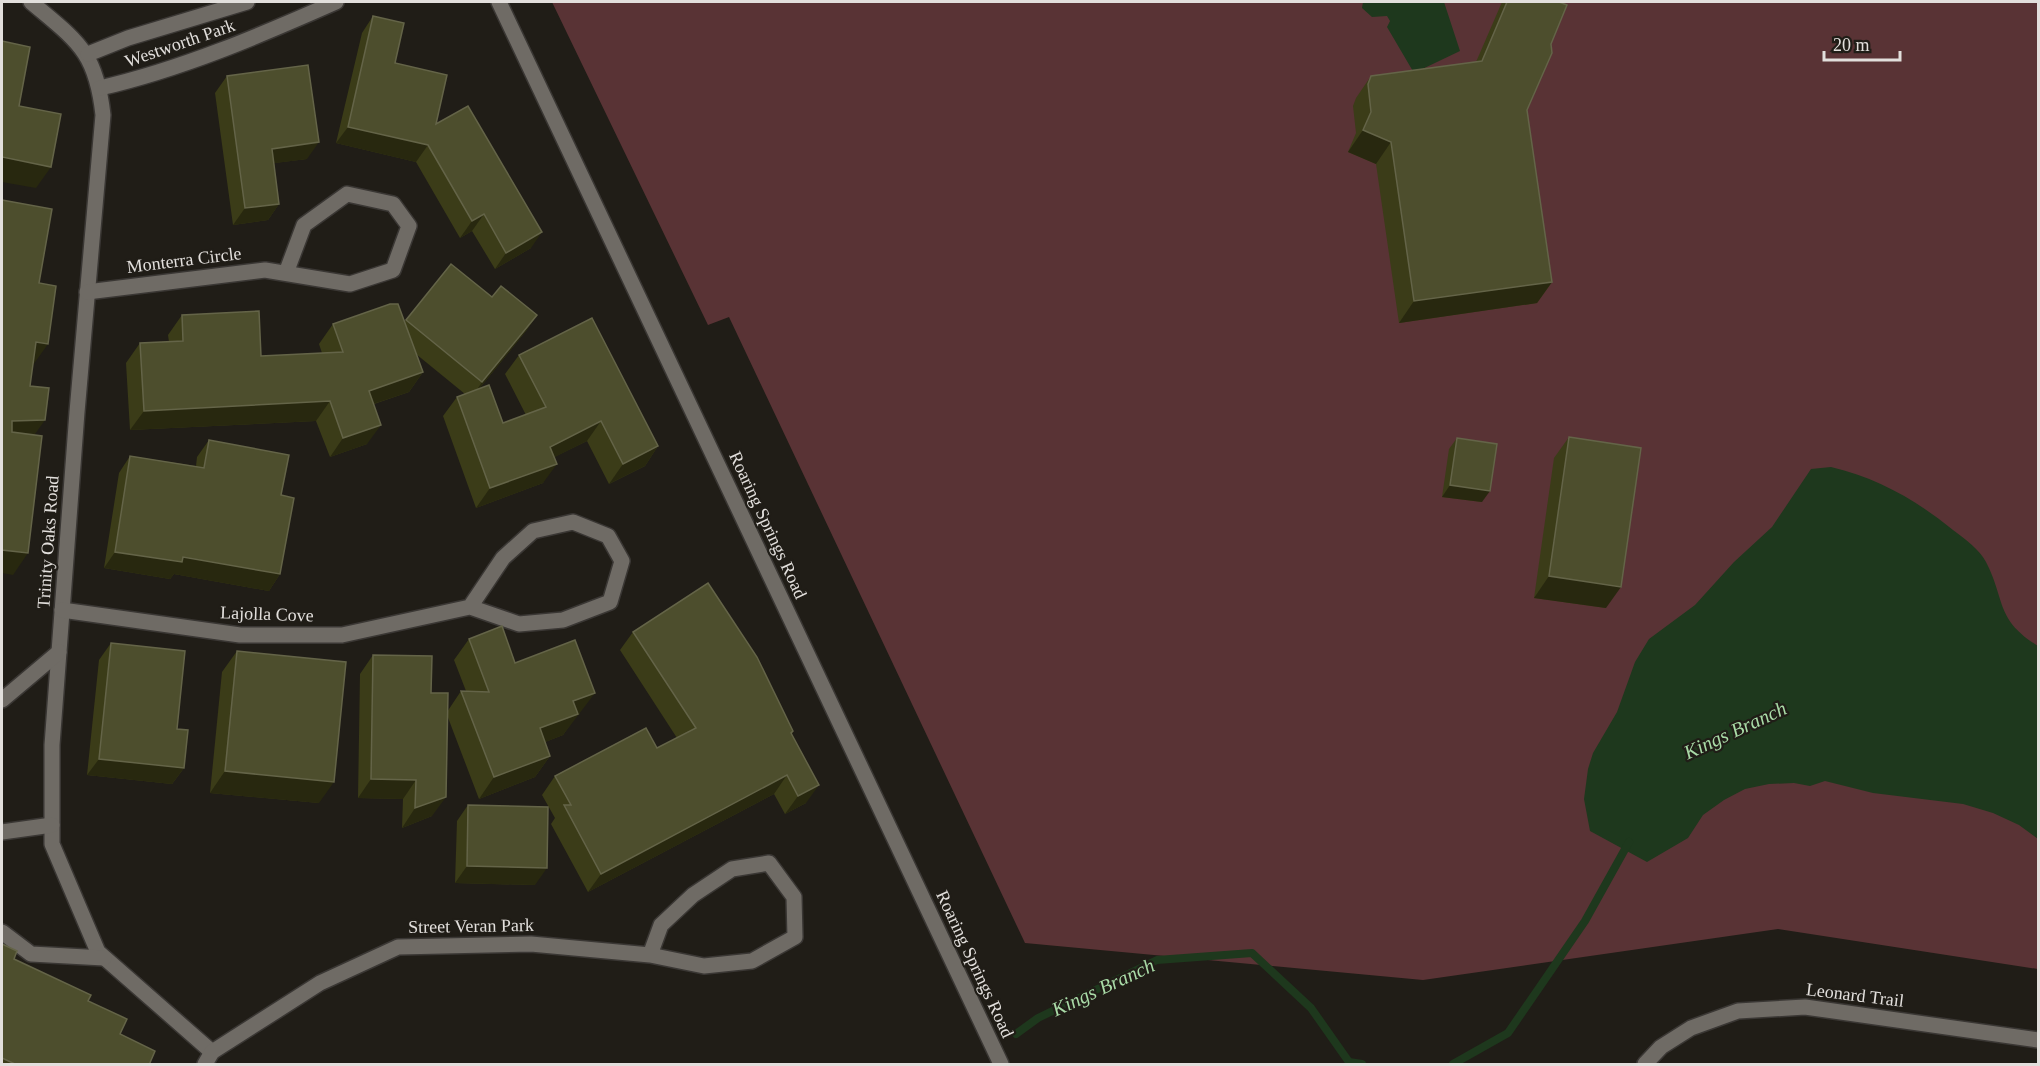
<svg xmlns="http://www.w3.org/2000/svg" width="2040" height="1066" font-family="Georgia,serif">
<style>
.green{fill:#593335}
.water{fill:#1e381d}
.lines{fill:none;stroke-linecap:round;stroke-linejoin:round}
.stream{stroke:#1e381d;stroke-width:8}
.minor-casing{stroke:#3a3734;stroke-width:18}
.tertiary-casing{stroke:#3a3734;stroke-width:18}
.minor{stroke:#6f6b65;stroke-width:15}
.tertiary{stroke:#6f6b65;stroke-width:15}
.wall{fill:#3b3c18}
.shaded-wall{fill:#28280f}
.building{fill:#4d4e2d;stroke:#646448;stroke-width:1.5}
.labels{text-anchor:middle;stroke-width:4.5;stroke-linejoin:round;paint-order:stroke}
.street-label{font-size:18px;fill:#e2dfdc;stroke:#201d17}
.water-label{font-size:20px;font-style:italic;fill:#a9dba7;stroke:#201d17}
</style>
<rect width="100%" height="100%" fill="#201d17"/>
<path class="green" d="M552,2H2038V969L1778,929L1423,980L1025,943L729,317L708,325Z"/>
<g class="water">
<path d="M1363,2H1444L1460,51L1414,73L1387,27L1390,21L1387,16L1372,17L1362,8Z"/>
<path d="M1831,467C1878,478 1916,500 1953,530C1964,538 1980,550 1986,562C2006,601 1995,619 2038,646V839L2019,825L1993,813L1963,804L1873,793L1825,781L1810,786L1794,783L1769,784L1745,789L1724,800L1703,815L1688,838L1647,862L1590,831L1584,799L1588,769L1593,753L1617,712L1635,662L1649,639L1695,605L1734,562L1772,527L1811,469Z"/>
</g>
<g class="lines">
<g class="stream">
<path d="M1016,1034L1038,1018L1157,960L1252,953L1311,1008L1349,1062L1362,1064"/>
<path d="M1453,1064L1508,1033L1585,921L1629,842"/>
</g>
<g class="minor-casing">
<g id="minor">
<path d="M31,2C77,41 96,51 103,115L77,412L52,745V844L98,952L212,1052"/>
<path d="M88,54L128,38L247,2"/>
<path d="M100,88C182,69 259,36 336,2"/>
<path d="M87,292L265,270L350,284L393,270L409,226L393,204L347,194L304,225L286,273"/>
<path d="M62,610L240,635H342L470,607L519,624L563,620L610,602L622,561L608,536L573,522L533,531L503,558L470,607"/>
<path d="M2,700L59,652"/>
<path d="M2,832L52,825"/>
<path d="M2,932L31,954L104,958"/>
<path d="M205,1064L212,1052L320,983L398,947L531,944L650,955L704,966L752,961L795,937L794,897L769,863L732,869L693,895L661,925L650,955"/>
<path d="M1645,1064L1661,1047L1691,1028L1738,1011L1805,1007L2038,1040"/>
</g>
</g>
<g class="tertiary-casing">
<path id="tertiary" d="M499,2L1001,1064"/>
</g>
<use href="#minor" class="minor"/>
<use href="#tertiary" class="tertiary"/>
</g>
<g class="wall">
<path d="M1502,2H1559L1551,44L1527,110L1552,282L1537,303L1399,323L1376,164L1348,152L1356,133L1353,106L1356,98L1371,76L1476,62Z"/>
<path d="M373,16L395,63L436,124L531,248L495,269L472,231L460,238L416,162L336,143L362,33Z"/>
<path d="M227,76L307,159L274,163L279,204L268,220L233,225L215,93Z"/>
<path d="M451,264L492,297L537,315L526,331L479,389L503,423L526,415L505,374L519,355L658,446L645,466L609,484L587,441L554,457L543,483L476,508L443,416L457,397L465,394L416,354L423,372L409,392L374,404L367,444L330,457L316,421L130,430L126,363L140,343L169,342L168,335L182,315L261,356L322,353L319,344L333,324L405,321Z"/>
<path d="M1569,437L1606,608L1534,598L1554,458Z"/>
<path d="M1457,438L1482,502L1442,497L1449,449Z"/>
<path d="M209,440L281,495L280,574L269,591L174,574L170,579L104,568L119,473L130,456L196,466L197,457Z"/>
<path d="M633,632L793,731L792,734L806,803L785,814L774,794L588,892L551,824L555,818L542,795L555,776L657,748L677,738L620,650Z"/>
<path d="M469,639L515,663L580,714L577,715L563,735L545,742L550,756L535,777L479,799L447,715L432,816L402,828L403,799L358,798L360,674L373,655L447,712L461,691H466L454,660Z"/>
<path d="M111,643L177,729L184,768L172,784L87,775L99,660Z"/>
<path d="M237,651L319,803L210,793L222,672Z"/>
<path d="M468,805L535,885L455,883L457,821Z"/>
<path d="M2,944L14,959L88,1001L149,1065H2Z"/>
</g>
<g class="shaded-wall">
<path d="M348,127L428,145L416,162L336,143Z"/>
<path d="M1363,130L1391,142L1376,164L1348,152Z"/>
<path d="M319,142L307,159L260,165L272,149Z"/>
<path d="M2,157L51,167L36,188L2,182Z"/>
<path d="M279,204L268,220L233,225L245,208Z"/>
<path d="M484,214L472,231L460,238L472,221Z"/>
<path d="M542,232L531,248L495,269L506,253Z"/>
<path d="M1552,282L1537,303L1399,323L1414,301Z"/>
<path d="M537,315L526,331L471,399L482,382Z"/>
<path d="M36,342L48,344L33,365Z"/>
<path d="M423,372L409,392L355,410L369,391Z"/>
<path d="M330,401L316,421L130,430L144,411Z"/>
<path d="M45,420L30,441L2,443L12,421Z"/>
<path d="M601,421L587,441L537,466L550,447Z"/>
<path d="M381,425L367,444L330,457L343,438Z"/>
<path d="M658,446L645,466L609,484L623,464Z"/>
<path d="M557,464L543,483L476,508L490,488Z"/>
<path d="M1450,485L1490,491L1482,502L1442,497Z"/>
<path d="M2,550L28,553L13,575L2,573Z"/>
<path d="M115,552L183,557L280,574L269,591L174,574L170,579L104,568Z"/>
<path d="M1549,576L1621,587L1606,608L1534,598Z"/>
<path d="M595,693L563,735L525,750L540,728L573,701Z"/>
<path d="M550,756L535,777L479,799L494,777Z"/>
<path d="M99,759L184,768L172,784L87,775Z"/>
<path d="M225,771L334,782L319,803L210,793Z"/>
<path d="M787,775L774,794L588,892L601,874Z"/>
<path d="M371,779L416,780L403,799L358,798Z"/>
<path d="M819,785L806,803L785,814L798,796Z"/>
<path d="M446,797L432,816L402,828L415,808Z"/>
<path d="M467,866L547,868L535,885L455,883Z"/>
</g>
<g class="building">
<path d="M1507,2H1559L1567,5L1551,44L1552,53L1527,110L1552,282L1414,301L1391,142L1363,130L1371,112L1368,84L1371,76L1482,61Z"/>
<path d="M373,16L404,23L395,63L447,75L436,124L468,106L542,232L506,253L484,214L472,221L428,145L348,127Z"/>
<path d="M2,41L30,47L19,106L61,114L51,167L2,157Z"/>
<path d="M308,65L319,142L272,149L279,204L245,208L227,76Z"/>
<path d="M2,200L52,209L39,283L56,286L48,344L36,342L30,386L49,388L45,420L12,421V432L42,436L28,553L2,550Z"/>
<path d="M451,264L492,297L501,286L537,315L482,382L406,320Z"/>
<path d="M390,304H398L423,372L369,391L381,425L343,438L330,401L144,411L140,343L183,341L182,315L259,311L261,356L343,352L333,324Z"/>
<path d="M592,318L658,446L623,464L601,421L550,447L557,464L490,488L457,397L489,385L503,423L546,407L519,355Z"/>
<path d="M1569,437L1641,448L1621,587L1549,576Z"/>
<path d="M1457,438L1497,444L1490,491L1450,485Z"/>
<path d="M209,440L289,455L281,495L294,498L280,574L183,557L182,562L115,552L130,456L204,468Z"/>
<path d="M708,583L757,657L793,731L791,733L819,785L798,796L787,775L601,874L564,805H571L555,776L646,728L657,748L696,728L633,632Z"/>
<path d="M502,626L515,663L575,640L595,693L573,701L578,714L540,728L550,756L494,777L461,691L489,692L469,639Z"/>
<path d="M111,643L185,651L177,729L188,730L184,768L99,759Z"/>
<path d="M237,651L346,662L334,782L225,771Z"/>
<path d="M373,655L432,656L431,693H448L446,797L415,808L416,780L371,779Z"/>
<path d="M468,805L548,807L547,868L467,866Z"/>
<path d="M2,944L17,951L14,959L91,995L88,1001L127,1019L120,1034L155,1051L149,1065H17L2,1058Z"/>
</g>
<g class="labels">
<g class="street-label">
<text transform="translate(180 43) rotate(-19)" y="6">Westworth Park</text>
<text transform="translate(184 260) rotate(-7)" y="6">Monterra Circle</text>
<text transform="translate(768 525) rotate(65)" y="6">Roaring Springs Road</text>
<text transform="translate(48 542) rotate(-86)" y="6">Trinity Oaks Road</text>
<text transform="translate(267 614) rotate(2)" y="6">Lajolla Cove</text>
<text transform="translate(471 926) rotate(-1)" y="6">Street Veran Park</text>
<text transform="translate(975 964) rotate(65)" y="6">Roaring Springs Road</text>
<text transform="translate(1855 995) rotate(7)" y="6">Leonard Trail</text>
</g>
<g class="water-label">
<text transform="translate(1735 730) rotate(-25)" y="7">Kings Branch</text>
<text transform="translate(1103 987) rotate(-25)" y="7">Kings Branch</text>
</g>
</g>
<rect width="2040" height="1066" fill="none" stroke="#e2dfdc" stroke-width="6"/>
<path d="M1824 51v9h76v-9" fill="none" stroke="#e2dfdc" stroke-width="3"/>
<text x="1833" y="51" font-size="18" fill="#e2dfdc" stroke="#201d17" stroke-width="4.5" paint-order="stroke">20 m</text>
</svg>
